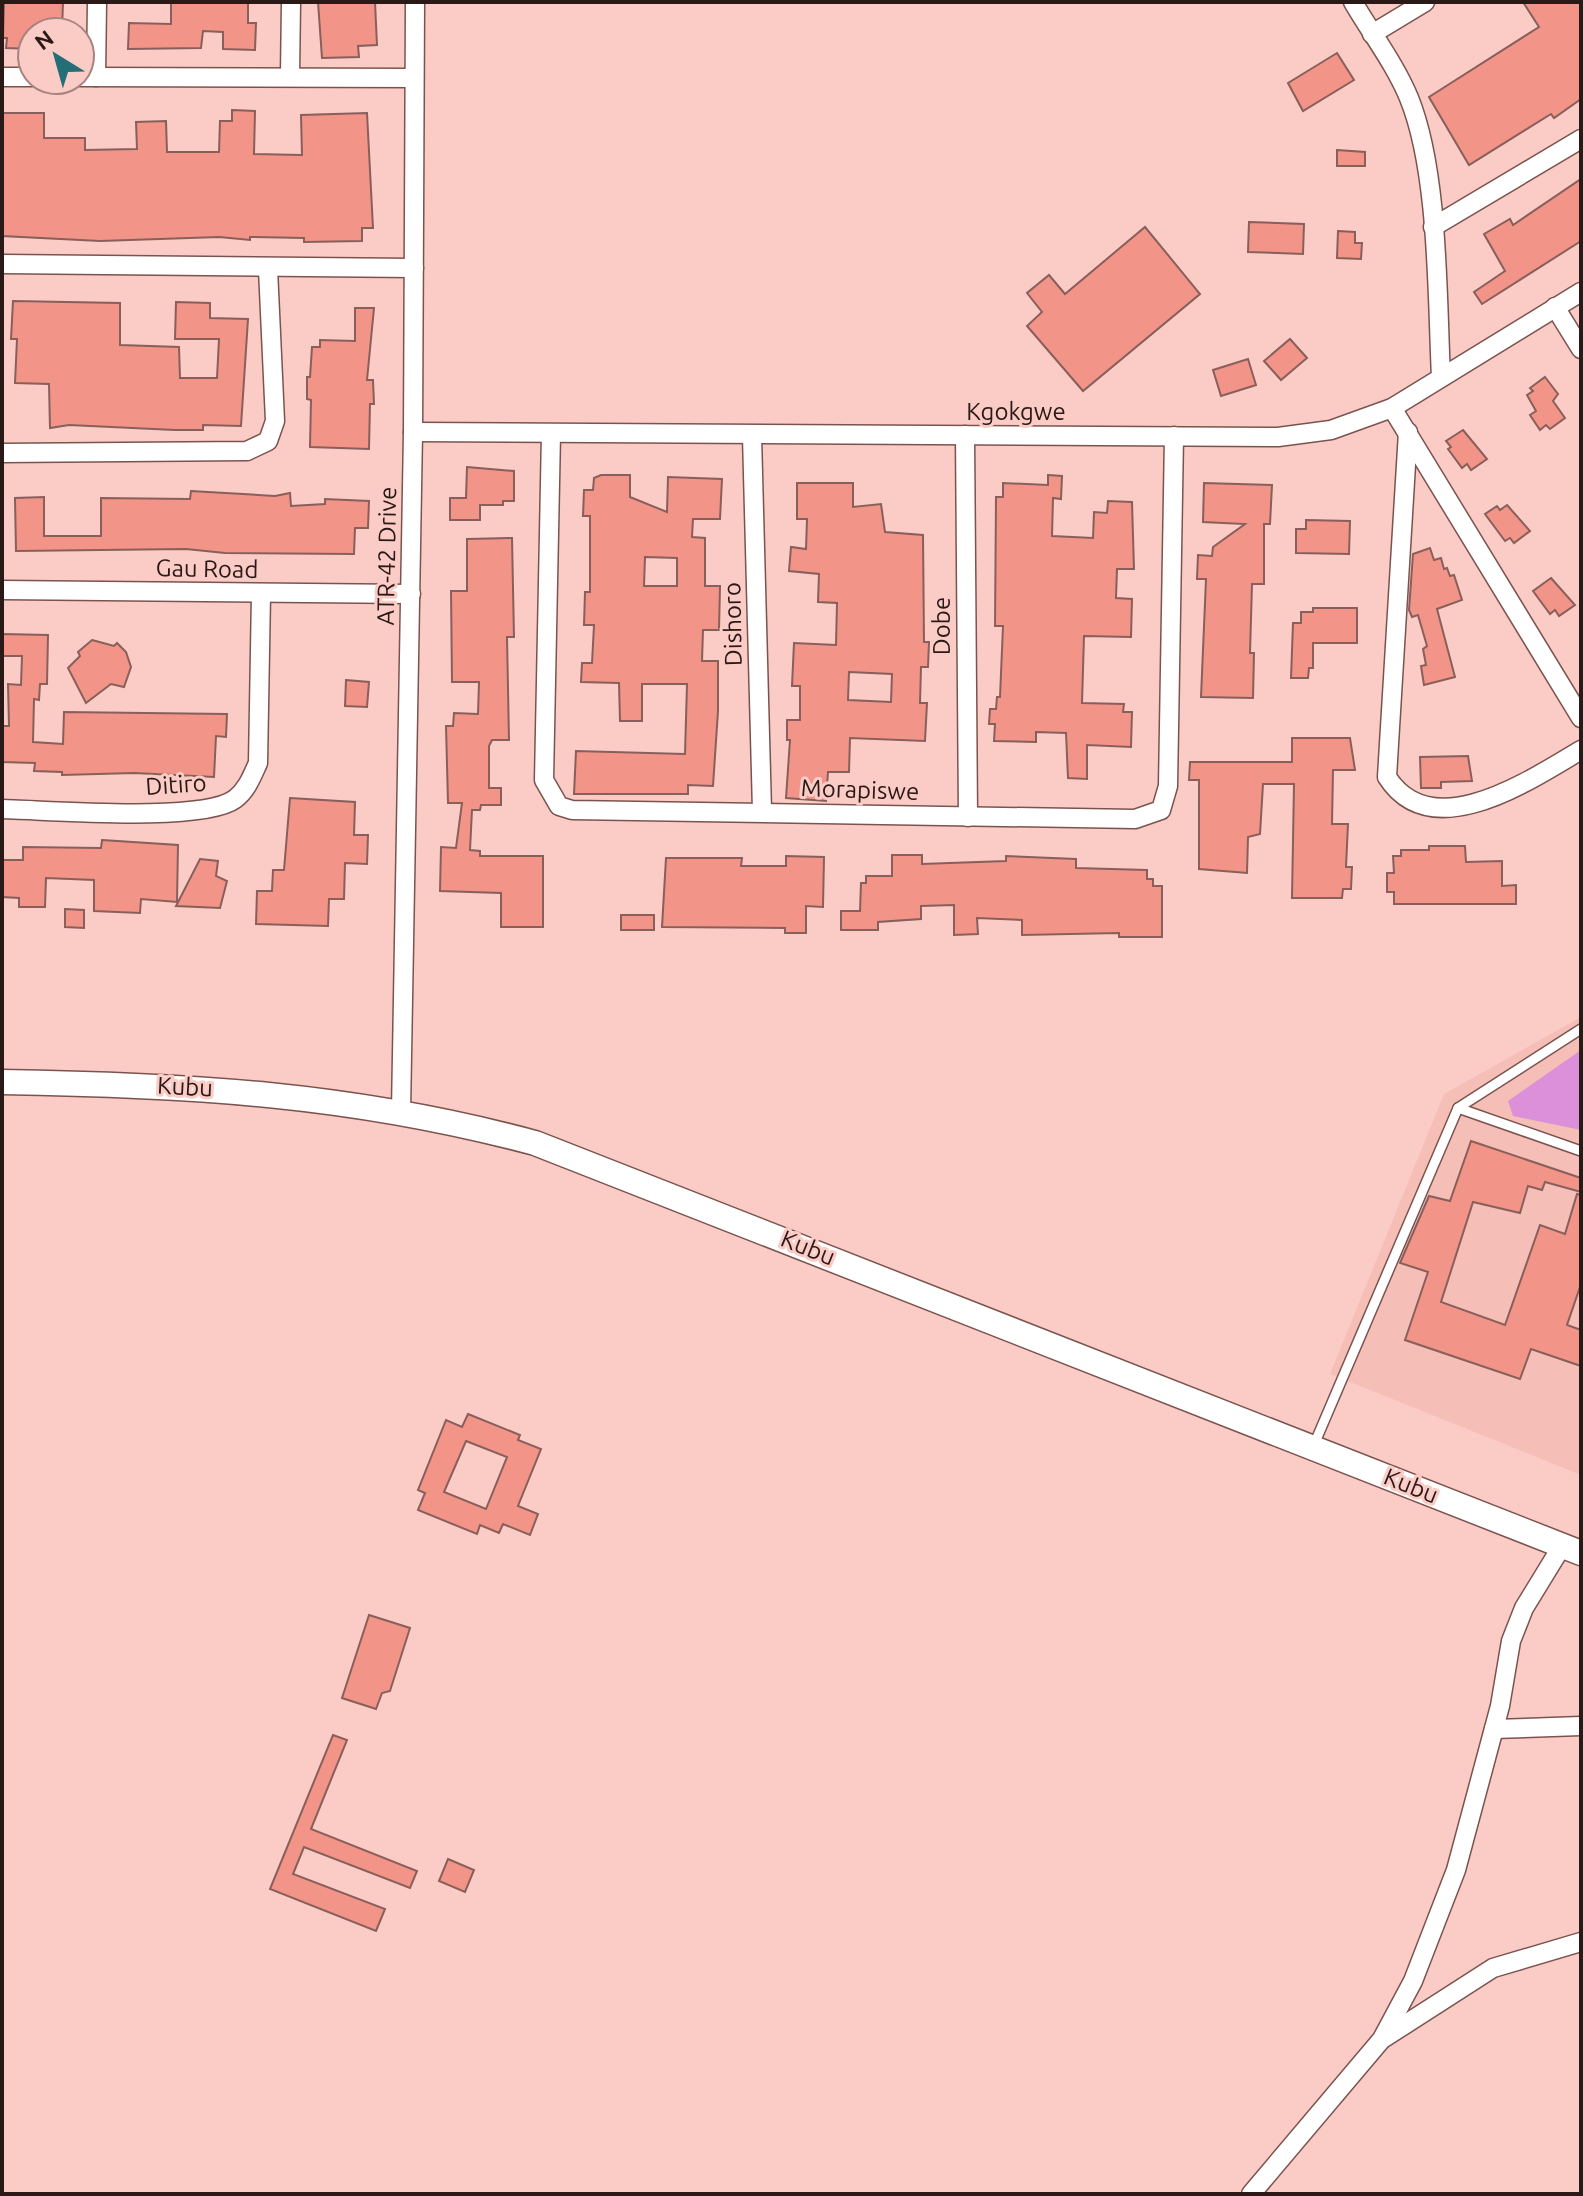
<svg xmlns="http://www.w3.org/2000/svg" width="1583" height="2196" font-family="Ubuntu,sans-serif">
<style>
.built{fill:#f5bfb8}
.green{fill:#db90d9}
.building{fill:#f39489;stroke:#885f5a;stroke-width:2;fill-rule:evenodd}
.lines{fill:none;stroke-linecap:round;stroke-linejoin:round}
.lane-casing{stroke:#7b534e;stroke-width:12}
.street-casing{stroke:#7b534e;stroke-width:21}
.secondary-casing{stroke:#7b534e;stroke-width:27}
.lane{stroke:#fff;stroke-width:9}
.street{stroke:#fff;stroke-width:18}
.secondary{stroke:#fff;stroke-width:24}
.labels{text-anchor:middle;stroke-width:6;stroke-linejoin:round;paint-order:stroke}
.street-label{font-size:24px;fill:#2a1917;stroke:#fbccc6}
</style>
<rect width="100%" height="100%" fill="#fbccc6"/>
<path class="built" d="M1581,1017V1475L1330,1374L1444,1094Z"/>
<path class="green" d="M1581,1050V1130L1513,1116L1508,1101Z"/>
<g class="building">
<path d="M4,2H63L62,32H32V49L6,48L7,38H3Z"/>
<path d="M171,2H248V23H256L255,50L223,49V32L203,31L201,48L128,49L129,23L171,24Z"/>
<path d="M318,2H375L377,45L358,46L359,57L322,58Z"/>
<path d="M1523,2H1581V99L1554,118L1551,114L1469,165L1429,97L1539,27Z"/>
<path d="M1337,53L1354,80L1303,111L1288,83Z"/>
<path d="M232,110L255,111L254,154L302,155L301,115L367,113L373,228H362V241L304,242V238L250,237V240L219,237L100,241L2,236V113H44V138H85V150L137,149L136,122L166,121L167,152H219L220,121H232Z"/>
<path d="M1337,150L1365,152V166H1337Z"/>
<path d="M1581,179V241L1482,304L1474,292L1505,271L1484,234L1510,219L1513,225Z"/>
<path d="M1249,222L1304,224L1303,254L1248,252Z"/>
<path d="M1145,227L1200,294L1083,391L1027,326L1042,312L1027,293L1049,275L1065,294Z"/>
<path d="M1338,231L1355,232V243H1362L1361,259L1337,258Z"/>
<path d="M13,301L120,303V345L179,347L180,378H217L219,339H175L176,302L210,303V318L248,319L241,426L203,425V430H175L69,425L50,428L49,384L15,383L17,339H11Z"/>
<path d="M355,308H374L367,380H373L374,404H370L369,449L310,447L311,400L307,399V377H310L312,347H320V340L355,341Z"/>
<path d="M1290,339L1307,358L1281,380L1264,361Z"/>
<path d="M1248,359L1256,385L1221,396L1213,370Z"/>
<path d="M1545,377L1558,394L1553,401L1565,418L1550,429L1546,425L1540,430L1530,415L1536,411L1527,395L1533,391L1530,388Z"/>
<path d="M1463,430L1487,459L1471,470L1467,464L1462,468L1448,449L1451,447L1446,441Z"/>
<path d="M467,467L514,471V501H503V505H480V520H450V498H466Z"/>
<path d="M601,475H630V497L667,512L668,477L722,479L720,519H693L692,537L705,538V586H720L719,630H703L702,661H718V711L713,786L688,785V794H574L576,751L685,754L687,684H642V721H620L619,683L581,682L582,663H592L594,625H584L585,592H590V516H583L584,490H593L594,478ZM645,557L677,558V586H644Z"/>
<path d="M1048,475L1062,476L1061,499L1053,498L1052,536L1093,538L1094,512L1107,513L1108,501L1132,502L1134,569H1117L1116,598L1132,599L1131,637L1084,636L1082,703L1124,704L1123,712H1132L1131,747L1087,745V779L1068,778L1066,733L1036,732V742L994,741L995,724H989L990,709H996L997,697H1000L1003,626H995L996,497H1003V483L1048,485Z"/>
<path d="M797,483H853V507L881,504L885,532L923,535L924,642H929L928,667H921L920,703H927L925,741L850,738L849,772H828L826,801L786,798L790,740H787V720H800V686H792L794,643L836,645L837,603L818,602L819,574L789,571L791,547L806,549L807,519H797ZM849,672L892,674L891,702L848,700Z"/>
<path d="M1204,483L1272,485L1270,524H1264V584H1252L1250,653H1254L1253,698L1201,697L1206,579H1197L1198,555L1212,556L1213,547L1245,524L1203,522Z"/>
<path d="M191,491L275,496L290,493L291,506L325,504V499L369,501L368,528H355L354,554L225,553L186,549L16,551L15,498L44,497V536H101V498L190,499Z"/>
<path d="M1507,505L1530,531L1514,543L1510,538L1505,541L1485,514L1497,506L1500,510Z"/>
<path d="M1306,520L1350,521L1349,554L1296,553V529H1306Z"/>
<path d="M512,538L514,637H507L509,740H492L489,746V788H501V805H481L480,810H472L470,850L480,851V856H543V927H501V893L440,891L441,847L456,848L462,803H448L446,726H453L454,713L478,714L479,682H452L451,591H467V539Z"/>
<path d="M1430,548L1434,560L1441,558L1444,569L1447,568L1450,576L1454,575L1462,600L1437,609L1455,677L1424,685L1421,666L1426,665L1423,649L1427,646L1418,615L1412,617L1409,610L1413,554Z"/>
<path d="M1551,578L1575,605L1559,616L1555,610L1550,614L1533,591Z"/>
<path d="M1313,608H1357V643H1313V668H1309L1308,678H1291L1293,623H1301V612H1313Z"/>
<path d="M2,634L48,635L47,684H40L39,700L34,699L33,742L63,744L64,712L227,714L226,737L216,736L214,777L134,773L62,775V772L34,771L35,763L2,762V726H9L8,684L21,685L22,656H2Z"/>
<path d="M92,640L114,646L117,643L126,652L131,667L124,687L111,684L86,703L68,668L80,656L78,652Z"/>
<path d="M346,680L369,682L367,707L345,706Z"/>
<path d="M1292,738H1350L1355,770H1333L1332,824H1348L1346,867H1352L1351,889H1343L1342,898H1292L1294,784H1263L1260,834L1248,837L1247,873L1199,869V780H1189L1190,762H1292Z"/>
<path d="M1468,756L1472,781L1441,782V788H1421L1420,757Z"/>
<path d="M290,798L355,802L354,835H368L367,864L345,863L344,899H329L328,926L256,924L257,891H272L273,870H284Z"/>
<path d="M102,840L178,845L177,902L141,899L140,913L94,911V880L46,878L45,907H19V898L2,897V860H23V847L101,848Z"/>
<path d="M1429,846H1465L1466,862L1502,861V886L1516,885V904H1394V892H1387V873H1394L1393,856H1401V850H1429Z"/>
<path d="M892,855H922V864L1006,861V856L1076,859V868L1147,870V879H1153V886H1162V937H1119V933L1022,935V920L977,918L978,934L954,935V905L921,906V919L878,922V930H841V911H860L861,883H866V876H892Z"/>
<path d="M786,856L824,857L823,907L806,906V933H785V928L662,927L666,858H742L741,866H786Z"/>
<path d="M200,859L218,861L216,876L227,881L220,908L176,906Z"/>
<path d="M65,909L84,910V928L65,927Z"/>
<rect x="621" y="915" width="33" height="15"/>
<path d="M1471,1141L1581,1178V1192L1545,1182L1542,1190L1528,1186L1520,1213L1473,1202L1441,1302L1505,1325L1540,1225L1565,1234L1577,1194L1581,1195V1284L1567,1325L1581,1330V1366L1531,1349L1520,1379L1405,1340L1428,1272L1400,1263L1429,1196L1450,1201Z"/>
<path d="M468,1414L520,1435L518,1440L541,1449L518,1506L538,1514L530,1535L503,1524L499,1533L480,1525L477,1534L418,1510L425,1493L418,1490L446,1420L462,1427ZM466,1441L507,1457L486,1509L444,1492Z"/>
<path d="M369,1615L410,1628L390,1691L382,1693L376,1709L342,1698Z"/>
<path d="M333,1735L347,1740L311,1829L417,1871L410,1888L304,1847L293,1874L385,1909L376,1931L270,1889Z"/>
<path d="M448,1859L474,1870L465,1892L439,1881Z"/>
</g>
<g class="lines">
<g class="lane-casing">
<g id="lane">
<path d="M1458,1108L1581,1151"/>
<path d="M1313,1447L1458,1108L1581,1029"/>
</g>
</g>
<g class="street-casing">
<g id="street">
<path d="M1353,2C1371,33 1395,64 1409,98C1439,172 1437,296 1441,377"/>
<path d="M1372,34L1425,2"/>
<path d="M290,75L291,2"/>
<path d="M2,77H32"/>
<path d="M80,77L414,78"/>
<path d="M96,77L97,2"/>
<path d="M1433,227L1581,139"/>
<path d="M2,264L414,268"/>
<path d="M1555,307L1581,349"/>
<path d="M1392,408L1581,718"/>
<path d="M413,432L1278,437L1331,430L1392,408L1581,292"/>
<path d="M1408,432L1387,777C1432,847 1530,780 1581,750"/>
<path d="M551,434L544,780L559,806L572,810L1135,819L1161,810L1168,786L1174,436"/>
<path d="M965,435L968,817"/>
<path d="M752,436L762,811"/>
<path d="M2,453L247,451L268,441L275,421L268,269"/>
<path d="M2,590L411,594"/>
<path d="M2,809C48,810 203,823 235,799C247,790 252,776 258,763L261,594"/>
<path d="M401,1112L413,432L415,2"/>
<path d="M1494,1729L1581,1726"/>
<path d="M1384,2038L1493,1968L1581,1942"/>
<path d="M1251,2194L1382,2039L1413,1981L1456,1870L1500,1706L1511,1641L1524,1608L1562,1546"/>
</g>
</g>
<g class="secondary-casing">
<path id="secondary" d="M2,1082C190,1085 353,1094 535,1143L1581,1553"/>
</g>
<use href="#lane" class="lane"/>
<use href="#street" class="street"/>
<use href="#secondary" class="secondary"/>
</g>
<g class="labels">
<g class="street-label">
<text x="1016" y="420">Kgokgwe</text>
<text transform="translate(387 556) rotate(-89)" y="8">ATR-42 Drive</text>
<text transform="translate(207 569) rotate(1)" y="8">Gau Road</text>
<text transform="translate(733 624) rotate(-91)" y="8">Dishoro</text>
<text transform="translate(942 626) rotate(-90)" y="8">Dobe</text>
<text transform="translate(176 785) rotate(-4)" y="8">Ditiro</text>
<text transform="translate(860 790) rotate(2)" y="8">Morapiswe</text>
<text transform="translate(185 1087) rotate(3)" y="8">Kubu</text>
<text transform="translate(808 1248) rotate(22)" y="8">Kubu</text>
<text transform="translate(1411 1486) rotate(22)" y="8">Kubu</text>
</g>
</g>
<rect width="1583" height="2196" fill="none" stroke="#2a1917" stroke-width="8"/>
<g transform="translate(56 56) rotate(323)"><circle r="38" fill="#fbccc6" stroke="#a78480" stroke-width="2"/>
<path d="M0-6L14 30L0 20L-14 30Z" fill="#246e77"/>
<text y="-12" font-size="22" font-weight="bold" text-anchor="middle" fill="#2a1917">N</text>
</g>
</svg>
